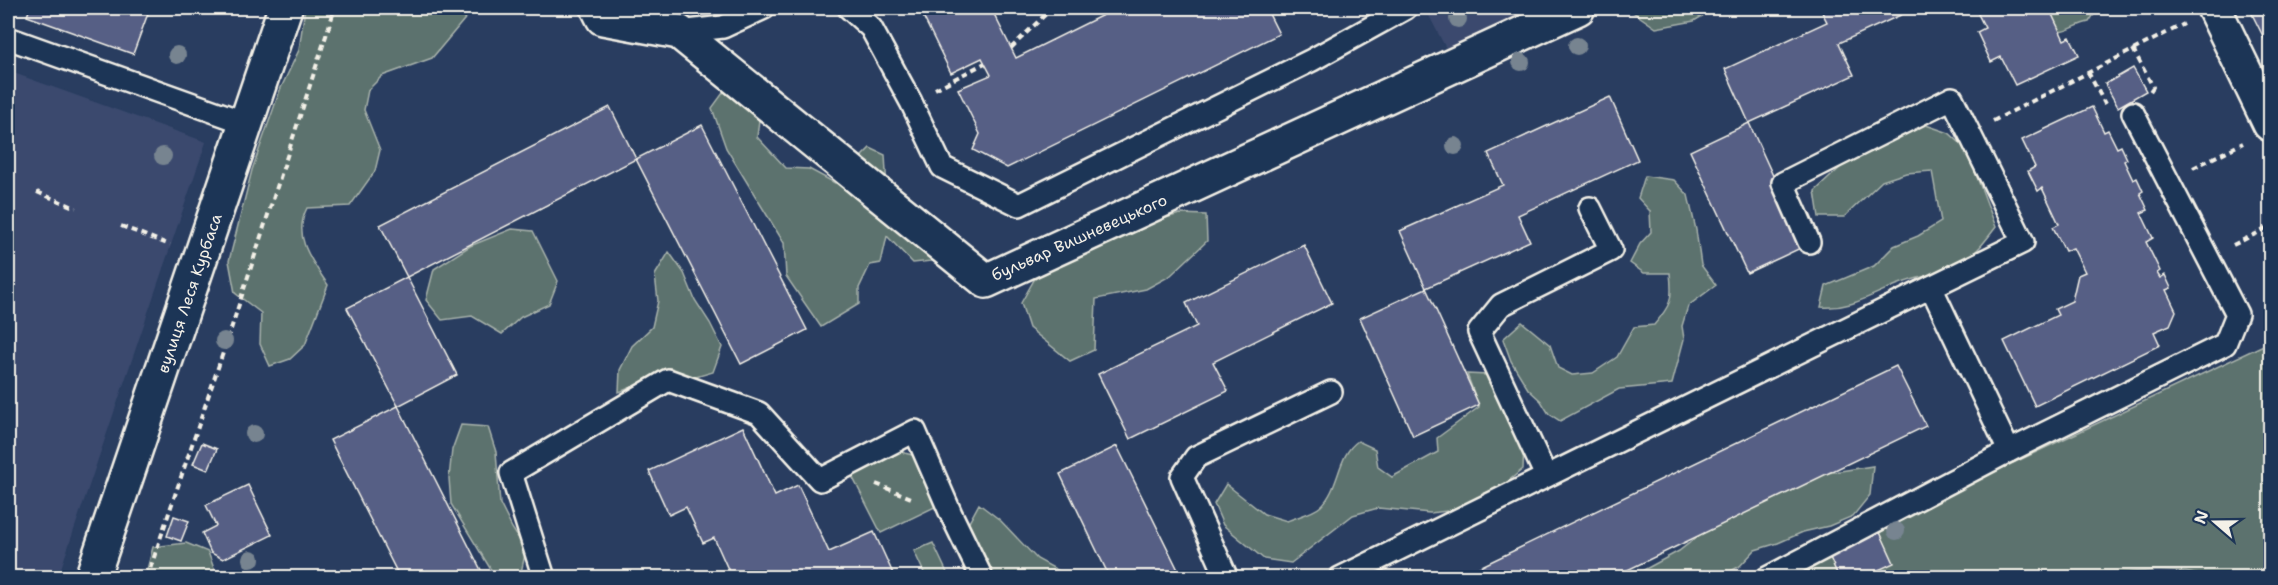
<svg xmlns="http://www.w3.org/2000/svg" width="2278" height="585" font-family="'Shantell Sans',sans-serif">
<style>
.built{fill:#3b4a6e}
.green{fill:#5b726e;stroke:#a8b2ab;stroke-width:1.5}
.building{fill:#575f85;stroke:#f4f1e8;stroke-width:1.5}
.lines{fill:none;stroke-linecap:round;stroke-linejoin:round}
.lane-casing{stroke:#f4f1e8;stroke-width:26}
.street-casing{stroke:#f4f1e8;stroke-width:38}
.path{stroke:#f4f1e8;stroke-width:4;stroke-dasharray:6 4.5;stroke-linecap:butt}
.lane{stroke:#1d3557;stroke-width:21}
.street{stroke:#1d3557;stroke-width:33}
.tree{fill:#778490}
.labels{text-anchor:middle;stroke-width:5;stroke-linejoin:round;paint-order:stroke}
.street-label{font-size:16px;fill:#f4f1e8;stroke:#1d3557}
</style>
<rect width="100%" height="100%" fill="#293d60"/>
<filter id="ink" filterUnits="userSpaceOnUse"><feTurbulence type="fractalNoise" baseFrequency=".0167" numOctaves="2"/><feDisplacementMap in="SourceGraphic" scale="12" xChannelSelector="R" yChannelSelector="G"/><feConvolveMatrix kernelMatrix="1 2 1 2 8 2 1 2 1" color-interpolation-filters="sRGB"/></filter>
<g filter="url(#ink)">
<g class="built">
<path d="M1425,8H1555L1451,58Z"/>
<path d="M8,71L206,142L58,577H8Z"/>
</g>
<g class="green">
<path d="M305,8H474L432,58L382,76L368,90L364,110L380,150L375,171L350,206L307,208C292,237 312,261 328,285L305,345L290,359L270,366L260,344L261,313L235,293L229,261L252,170L280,90L299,50Z"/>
<path d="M1634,8H1716L1694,21L1656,28L1633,12Z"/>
<path d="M2047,8H2098L2089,22C2076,24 2068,33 2055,32L2044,15Z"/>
<path d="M731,82L761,103L757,137L786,168L809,169L835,183L870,148L885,155L889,225L920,244L932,261L913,263L887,236L881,263L870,265L859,288V304L821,327L786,276L784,243L726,148L712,108Z"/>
<path d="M1923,124L1949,133L1969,151L1977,177L1996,227C1985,241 1976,254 1961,263C1945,273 1926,275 1908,281C1877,290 1855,310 1821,307L1826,286L1874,266L1894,246L1918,236L1941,222L1932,171L1906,173L1882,181L1844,217H1819L1815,191L1856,153Z"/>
<path d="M1645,176L1674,180L1688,195L1696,230L1701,265L1716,285L1688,306L1682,326L1684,339L1672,384L1619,389L1560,421L1549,414L1541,401L1528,389L1511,361L1503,339L1522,322L1550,345L1558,368L1572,375L1593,373L1617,357L1634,327L1654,325C1671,305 1673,300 1670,273H1644L1630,263L1640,244L1651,232L1650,211L1638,198Z"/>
<path d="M1180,214L1206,215L1207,241L1170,276L1146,289L1096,299L1094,350L1070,361L1029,328L1021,303L1034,280L1056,263L1129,228Z"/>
<path d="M512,229L533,231L558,281L549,304L521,317L502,334L472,316L442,320L426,300L434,269L470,246Z"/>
<path d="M669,252L684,273L695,300L710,323L722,347L713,372L689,379L664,369L643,383L619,392L620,370L632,346L652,327L658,301L655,275Z"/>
<path d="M2270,342V577H2205C2180,567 2128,570 2102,578H1791L1820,554Z"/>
<path d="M1467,374L1488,375L1524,443L1523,469L1502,486L1456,510L1430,513L1378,508L1353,515L1291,563L1264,559L1223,525L1214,504L1226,484L1264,514L1287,521C1296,517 1314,513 1321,506C1340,488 1337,455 1358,441L1375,449L1378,467L1392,477L1438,452L1437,438L1479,407Z"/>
<path d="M461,425L488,427L496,452L500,504L512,528L526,550L520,577H494L493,573L451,504L449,478L452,450Z"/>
<path d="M893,450L916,456L941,504L881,533L850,472Z"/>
<path d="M1873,466L1870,495L1853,516L1829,526L1803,532L1778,543L1755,550L1740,566L1718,578H1629L1679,551L1701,534L1821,474Z"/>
<path d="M979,504L1000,520L1037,559L1061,572L1063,577H996L978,552L966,528Z"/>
<path d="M186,543L208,552L217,577H145L153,547Z"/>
<path d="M933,543L949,577H926L914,551Z"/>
</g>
<g class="building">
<path d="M30,8H150L133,54L27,16Z"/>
<path d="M919,8H991L1016,58L1117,8H1266L1279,34L1007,168L973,150L980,134L958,89L991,75L982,58L951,73Z"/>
<path d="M1820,8H1916L1839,43L1854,75L1749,123L1725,69L1827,22Z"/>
<path d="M1975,8H2049L2064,40L2070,37L2079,55L2015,85L2001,57L1991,62L1977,32L1985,28Z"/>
<path d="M2249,8H2270V50Z"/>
<path d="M2133,68L2146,91L2118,107L2105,84Z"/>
<path d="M1610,97L1638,160L1518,215L1530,241L1426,288L1400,231L1503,185L1488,153Z"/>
<path d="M610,107L636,159L407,277L380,225Z"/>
<path d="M2092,107L2104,132L2108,130L2117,148L2121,146L2127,159L2124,161L2133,180L2137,178L2143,191L2140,193L2148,210L2141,213L2153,238L2146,242L2160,271L2157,273L2160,278L2165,275L2171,288L2166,290L2176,311L2170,325L2154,332L2160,345L2035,406L2004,341L2058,315L2055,309L2072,301L2078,275L2085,272L2073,248L2065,251L2053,227L2059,224L2042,188L2038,191L2028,171L2035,167L2022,140Z"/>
<path d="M1749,123L1805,246L1747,273L1690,151Z"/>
<path d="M702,125L807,330L741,364L636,159Z"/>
<path d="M1304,245L1332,303L1213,362L1228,391L1130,439L1098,374L1197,326L1186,303Z"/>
<path d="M407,277L457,375L398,406L347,308Z"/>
<path d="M1426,288L1479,405L1413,436L1360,318Z"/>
<path d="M1896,366L1926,426L1611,578H1457Z"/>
<path d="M398,406L485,578H400L330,440Z"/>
<path d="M743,427L775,496L798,485L829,552L874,532L895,578H732L714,538L703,543L686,507L669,515L649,471Z"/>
<path d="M202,443L217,449L208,470L193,464Z"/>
<path d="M1117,446L1182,578H1110L1060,474Z"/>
<path d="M248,485L272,535L223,559L211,553L202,533L216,526L206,505Z"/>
<path d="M174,516L189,521L181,541L167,536Z"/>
<path d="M1879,530L1894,563L1861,578H1839L1828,553Z"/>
</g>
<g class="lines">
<g class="lane-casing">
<g id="lane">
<path d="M849,8L871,28L911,102L942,167L1019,205L1312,60L1406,8"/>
<path d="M679,32L723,27L764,8"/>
<path d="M8,38L246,123"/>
<path d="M2009,451L2225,344L2237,314L2133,113"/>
<path d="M1546,476L1479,332L1501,305L1611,250L1590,208"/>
<path d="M544,578L511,473L668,380L759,413L820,480L915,431L951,514L982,578"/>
<path d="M1227,578L1182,477L1196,457L1331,392"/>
<path d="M1340,578L1931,287"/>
<path d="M1767,578L2009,451L1931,287L2023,242L1952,98L1783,183L1809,242"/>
</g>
</g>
<g class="street-casing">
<g id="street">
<path d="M598,8L603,18L679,32L986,281L1578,8"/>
<path d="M2214,8L2270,124"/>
<path d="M92,578L285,8"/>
</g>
</g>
<g class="path">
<path d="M1011,48L1052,8"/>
<path d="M2133,49L2153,87L2149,93"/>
<path d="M2088,72L2105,104"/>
<path d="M935,89L985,63"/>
<path d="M1993,121L2184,24"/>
<path d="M2193,168L2243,143"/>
<path d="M37,192L76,208"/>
<path d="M121,226L170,245"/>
<path d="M2233,245L2270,227"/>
<path d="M876,484L914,499"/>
<path d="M147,578L231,329L335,8"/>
</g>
<use href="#lane" class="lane"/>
<use href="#street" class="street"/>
</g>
<g class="tree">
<circle cx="1458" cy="19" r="9"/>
<circle cx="1577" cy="46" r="9"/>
<circle cx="177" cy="55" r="9"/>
<circle cx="1521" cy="62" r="9"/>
<circle cx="1455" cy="146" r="9"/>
<circle cx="163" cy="156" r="9"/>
<circle cx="224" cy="341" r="9"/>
<circle cx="254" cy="434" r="9"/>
<circle cx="1896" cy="531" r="9"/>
<circle cx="251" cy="559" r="9"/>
</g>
</g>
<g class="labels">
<g class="street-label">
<text transform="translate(1079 237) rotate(-24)" y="6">бульвар Вишневецького</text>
<text transform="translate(189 293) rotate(-71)" y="6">вулиця Леся Курбаса</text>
</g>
</g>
<rect width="2278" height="585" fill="none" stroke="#1d3557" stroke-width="30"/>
<rect x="15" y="15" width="2248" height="555" fill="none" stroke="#f4f1e8" stroke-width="2" filter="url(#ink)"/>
<g transform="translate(2215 522) rotate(290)" stroke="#1d3557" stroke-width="4.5" paint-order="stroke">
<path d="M0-4.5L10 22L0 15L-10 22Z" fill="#f4f1e8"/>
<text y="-9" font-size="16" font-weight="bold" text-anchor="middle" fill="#f4f1e8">N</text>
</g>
</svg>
